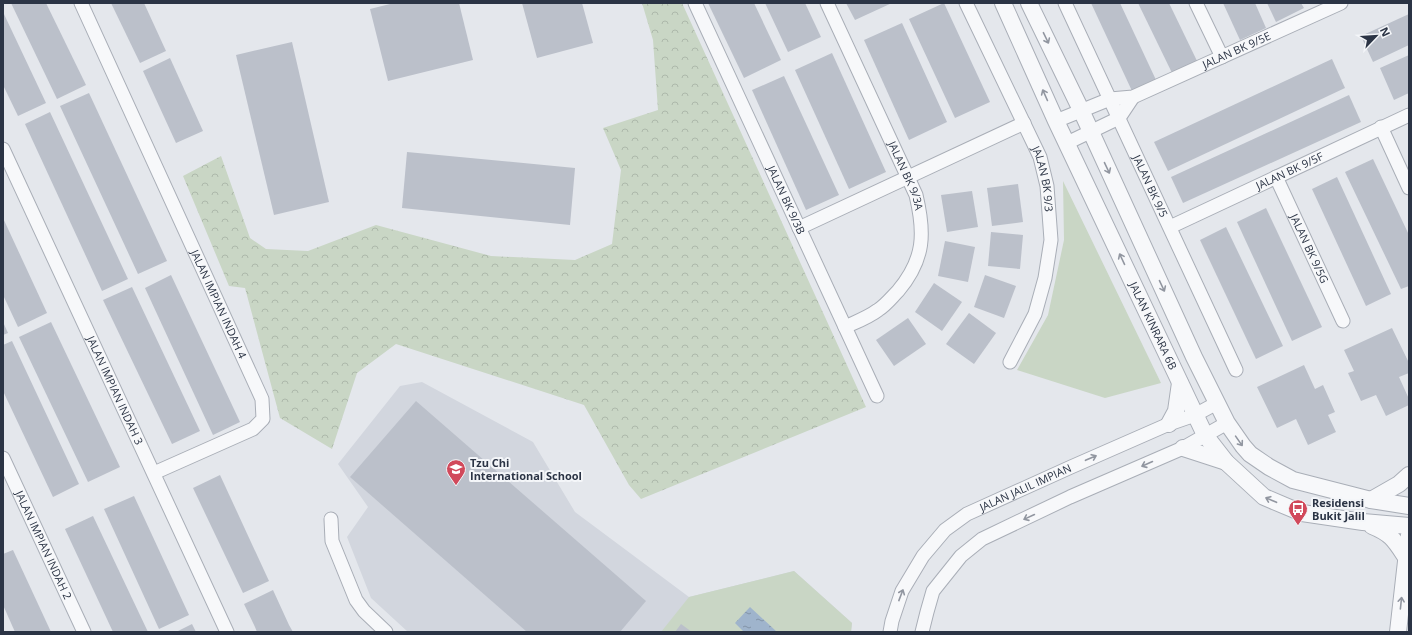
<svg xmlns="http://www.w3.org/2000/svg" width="1412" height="635" font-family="'Open Sans',sans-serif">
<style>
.built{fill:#d2d6de}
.green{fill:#c9d6c5}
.forest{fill:url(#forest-crowns)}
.water{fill:url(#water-ripples)}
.building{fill:#bbc0ca}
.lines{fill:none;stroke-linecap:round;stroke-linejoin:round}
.minor-casing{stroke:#a9aeb7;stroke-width:15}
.tertiary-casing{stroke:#a9aeb7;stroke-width:18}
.minor{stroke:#f7f8fa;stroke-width:13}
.tertiary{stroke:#f7f8fa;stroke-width:16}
.oneway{stroke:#9196a0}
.labels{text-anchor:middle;stroke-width:4;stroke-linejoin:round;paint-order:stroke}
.street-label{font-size:11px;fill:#2b3445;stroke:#f4f6f9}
.poi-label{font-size:11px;font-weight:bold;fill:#2b3445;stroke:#f4f6f9;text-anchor:start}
</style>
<defs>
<pattern id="forest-crowns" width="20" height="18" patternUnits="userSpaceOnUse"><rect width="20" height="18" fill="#c9d6c5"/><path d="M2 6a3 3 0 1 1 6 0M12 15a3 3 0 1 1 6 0" fill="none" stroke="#adb8ab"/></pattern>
<pattern id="water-ripples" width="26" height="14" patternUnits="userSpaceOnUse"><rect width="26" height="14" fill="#9fb4cc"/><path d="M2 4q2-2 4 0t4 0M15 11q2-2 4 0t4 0" fill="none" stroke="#8293a7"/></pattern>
</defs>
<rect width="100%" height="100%" fill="#e4e7ec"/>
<path class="built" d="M422,382L533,442L575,512L689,597L794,571L852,623L851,632H408L371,598L347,537L368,507L338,464L400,386Z"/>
<g class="green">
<path d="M1063,181L1161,383L1105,398L1017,370L1048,315L1064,240Z"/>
<path d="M794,571L852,623L851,632H661L689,597Z"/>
</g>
<path class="forest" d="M642,3H682L866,407L641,499L629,485L584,405L396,344L357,373L332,449L280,418L245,288L229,286L183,176L221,156L250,238L266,249L308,251L376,225L491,256L575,260L612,244L621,170L603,128L658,110L653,40Z"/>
<path class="water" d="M750,607L777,632H744L735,623Z"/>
<g class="building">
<path d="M11,3H46L86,85L57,99Z"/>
<path d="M111,3H144L166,51L140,63Z"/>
<path d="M394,3H459L473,60L388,81L370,9Z"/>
<path d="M522,3H582L593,43L537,58Z"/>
<path d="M708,3H754L781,60L744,78Z"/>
<path d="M765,3H805L821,37L788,52Z"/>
<path d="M846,3H892L855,20Z"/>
<path d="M944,3L990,102L955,118L909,19Z"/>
<path d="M1091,3H1120L1156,80L1132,91Z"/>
<path d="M1138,3H1169L1198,63L1173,75Z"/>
<path d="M1223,3H1255L1266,28L1240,40Z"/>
<path d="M1267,3H1301L1304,8L1276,22Z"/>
<path d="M3,12L46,103L18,116L3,85Z"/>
<path d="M1409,14V45L1373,62L1361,36Z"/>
<path d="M902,23L947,122L909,140L864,40Z"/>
<path d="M292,42L329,202L274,215L236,55Z"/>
<path d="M832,53L886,172L849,189L795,70Z"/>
<path d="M1409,55V93L1394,100L1380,68Z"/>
<path d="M170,58L203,131L176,143L143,71Z"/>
<path d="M1332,59L1345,88L1168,171L1154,142Z"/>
<path d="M784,76L839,195L806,210L752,90Z"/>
<path d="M89,93L167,261L138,274L60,106Z"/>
<path d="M1349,95L1361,122L1183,203L1171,177Z"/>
<path d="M50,112L128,279L102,291L25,124Z"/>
<path d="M407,152L575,168L570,225L402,208Z"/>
<path d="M1373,159L1409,235V286L1401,289L1345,172Z"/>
<path d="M1337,177L1391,294L1366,306L1312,189Z"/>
<path d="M1018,184L1023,222L992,226L987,188Z"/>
<path d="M972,191L978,227L947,232L941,195Z"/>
<path d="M1266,208L1322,327L1292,341L1237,222Z"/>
<path d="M3,218L47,313L18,327L3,295Z"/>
<path d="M1226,227L1283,346L1256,359L1200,240Z"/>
<path d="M991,232L1023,235L1020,269L988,266Z"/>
<path d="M945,241L975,247L968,282L938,276Z"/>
<path d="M171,275L240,422L213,435L145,288Z"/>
<path d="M985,275L1016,286L1004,318L974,307Z"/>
<path d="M934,283L962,302L942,331L915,312Z"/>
<path d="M132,287L200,431L172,444L103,300Z"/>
<path d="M969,313L996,333L974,364L946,344Z"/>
<path d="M908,318L926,344L894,366L876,340Z"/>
<path d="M3,322L8,333L3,335Z"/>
<path d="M51,322L120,467L88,482L19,337Z"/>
<path d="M1392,328L1409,363V373L1399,377L1409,399V405L1386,416L1376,395L1361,401L1348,373L1354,371L1344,350Z"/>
<path d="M12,341L79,484L53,497L3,391V345Z"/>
<path d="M1304,365L1315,389L1323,385L1335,412L1328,415L1336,432L1308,445L1296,419L1277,428L1257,387Z"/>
<path d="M416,401L646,601L620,632H527L350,477Z"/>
<path d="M220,475L269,581L243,593L193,488Z"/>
<path d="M134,496L189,615L159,629L104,509Z"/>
<path d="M93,516L148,632H113L65,529Z"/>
<path d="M13,550L51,632H15L3,605V554Z"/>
<path d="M273,590L289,625L293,632H257L255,627L244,604Z"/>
<path d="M192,624L196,632H176Z"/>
<path d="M681,624L692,632H675Z"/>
</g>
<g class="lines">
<g class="minor-casing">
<g id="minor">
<path id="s1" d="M81,3L262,399L263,419L253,429L154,473"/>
<path id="s2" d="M695,3L877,396"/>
<path id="s3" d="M827,3L916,195C925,233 925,259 898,291C892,297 886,305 878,310C869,317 856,322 845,327"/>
<path id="s4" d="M966,3L1040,157L1047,186L1051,240L1045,278L1035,314L1010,362"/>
<path id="s5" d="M1065,3L1236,370"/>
<path d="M1196,3L1222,57"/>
<path id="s6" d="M1056,121L1110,99L1133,97L1341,3"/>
<path d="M1381,127L1409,188"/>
<path d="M1067,143L1119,118L1133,97"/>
<path id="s7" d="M3,149L227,632"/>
<path id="s8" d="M1276,177L1343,321"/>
<path id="s9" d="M1170,227L1409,115"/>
<path d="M799,228L1024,123"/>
<path id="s10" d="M3,458L84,632"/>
<path d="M331,519L332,541L356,600L364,611L386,632"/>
<path id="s11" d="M890,632L892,621L902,591L923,556L945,530L967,514L1071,467L1169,424L1195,415L1217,403"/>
<path d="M922,632L927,612L933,591L961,556L982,539L1070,497L1183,448L1227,423"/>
</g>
</g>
<g class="tertiary-casing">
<g id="tertiary">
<path id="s12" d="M1003,3L1056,121L1205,435L1226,462L1264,497L1302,513L1363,522L1409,526"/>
<path d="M1029,3L1081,110L1194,357L1227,423L1243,446L1250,454L1269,467L1293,480L1371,500L1409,506"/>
<path d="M1169,424L1176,411L1180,383"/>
<path d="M1183,448L1226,462"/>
<path d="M1371,500L1399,484L1409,475"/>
<path d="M1372,526C1392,534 1395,541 1407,559"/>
<path d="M1398,632L1409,535"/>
</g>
</g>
<use href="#minor" class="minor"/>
<use href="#tertiary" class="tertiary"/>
</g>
<defs><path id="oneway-shaft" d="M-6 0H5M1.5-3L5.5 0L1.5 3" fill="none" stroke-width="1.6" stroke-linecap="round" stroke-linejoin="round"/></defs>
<g class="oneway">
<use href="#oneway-shaft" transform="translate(1046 38) rotate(64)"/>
<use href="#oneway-shaft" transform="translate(1045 95) rotate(-114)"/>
<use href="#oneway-shaft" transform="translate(1107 168) rotate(65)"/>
<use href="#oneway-shaft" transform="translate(1122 259) rotate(-115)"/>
<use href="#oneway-shaft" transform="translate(1162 286) rotate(65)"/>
<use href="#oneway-shaft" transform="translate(1239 441) rotate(55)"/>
<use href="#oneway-shaft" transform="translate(1091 458) rotate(-23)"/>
<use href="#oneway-shaft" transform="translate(1147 464) rotate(156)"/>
<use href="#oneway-shaft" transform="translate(1271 500) rotate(-157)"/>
<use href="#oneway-shaft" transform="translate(1029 517) rotate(155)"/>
<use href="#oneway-shaft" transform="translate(901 595) rotate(-69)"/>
<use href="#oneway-shaft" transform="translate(1401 603) rotate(-84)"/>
</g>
<defs>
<g id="school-pin" transform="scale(1)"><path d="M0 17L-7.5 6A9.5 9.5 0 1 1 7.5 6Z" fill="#d1495b" stroke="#f4f6f9"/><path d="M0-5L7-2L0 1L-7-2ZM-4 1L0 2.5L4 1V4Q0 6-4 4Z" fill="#fff"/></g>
<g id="bus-pin" transform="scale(1)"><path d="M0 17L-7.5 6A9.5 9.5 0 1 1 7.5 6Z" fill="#d1495b" stroke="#f4f6f9"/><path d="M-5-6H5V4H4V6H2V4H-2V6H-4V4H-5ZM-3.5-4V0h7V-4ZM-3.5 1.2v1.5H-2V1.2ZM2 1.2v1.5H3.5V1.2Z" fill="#fff"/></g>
</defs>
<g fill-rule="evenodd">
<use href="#school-pin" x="456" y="469"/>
<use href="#bus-pin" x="1298" y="509"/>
</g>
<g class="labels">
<g class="street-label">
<text dy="4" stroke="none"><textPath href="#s6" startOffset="195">JALAN BK 9/5E</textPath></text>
<text dy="4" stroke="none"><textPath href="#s9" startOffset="132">JALAN BK 9/5F</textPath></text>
<text dy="4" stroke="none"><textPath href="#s3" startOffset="190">JALAN BK 9/3A</textPath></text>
<text dy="4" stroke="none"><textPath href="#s4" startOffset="193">JALAN BK 9/3</textPath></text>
<text dy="4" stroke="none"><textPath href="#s5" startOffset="202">JALAN BK 9/5</textPath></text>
<text dy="4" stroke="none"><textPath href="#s2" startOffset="217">JALAN BK 9/3B</textPath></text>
<text dy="4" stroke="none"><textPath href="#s8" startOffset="79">JALAN BK 9/5G</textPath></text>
<text dy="4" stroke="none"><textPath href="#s1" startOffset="331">JALAN IMPIAN INDAH 4</textPath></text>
<text dy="4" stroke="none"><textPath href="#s12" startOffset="356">JALAN KINRARA 6B</textPath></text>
<text dy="4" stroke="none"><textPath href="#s7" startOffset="266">JALAN IMPIAN INDAH 3</textPath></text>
<text dy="4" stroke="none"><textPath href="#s11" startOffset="209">JALAN JALIL IMPIAN</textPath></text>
<text dy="4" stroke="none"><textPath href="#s10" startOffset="96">JALAN IMPIAN INDAH 2</textPath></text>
</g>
<g class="poi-label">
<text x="470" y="467">Tzu Chi<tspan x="470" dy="13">International School</tspan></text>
<text x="1312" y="507">Residensi<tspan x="1312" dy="13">Bukit Jalil</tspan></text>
</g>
</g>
<rect width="1412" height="635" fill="none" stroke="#2b3445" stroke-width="8"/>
<g transform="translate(1376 36) rotate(65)" stroke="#f4f6f9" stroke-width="3" paint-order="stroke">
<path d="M0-3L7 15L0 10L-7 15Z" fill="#2b3445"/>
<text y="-6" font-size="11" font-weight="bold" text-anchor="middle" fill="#2b3445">N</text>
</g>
</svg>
